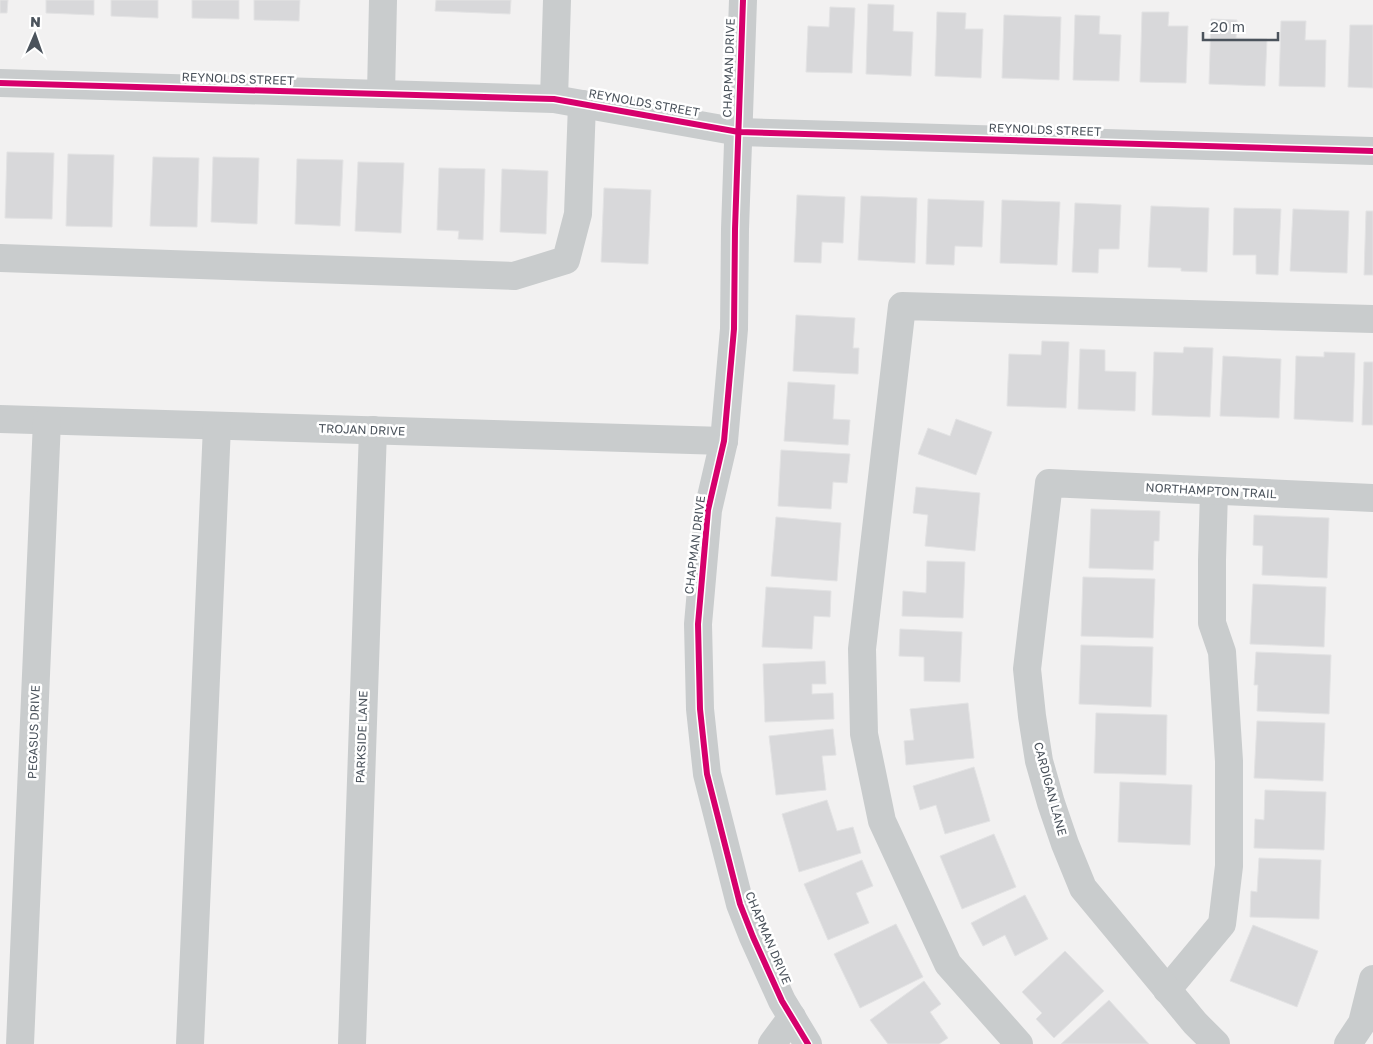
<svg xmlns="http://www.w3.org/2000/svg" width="1373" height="1044" font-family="'Golos Text',sans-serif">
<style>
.building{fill:#d8d8da;stroke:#e3e3e4}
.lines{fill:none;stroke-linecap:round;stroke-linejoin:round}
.minor{stroke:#c9cccd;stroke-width:28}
.cycleway-casing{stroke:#fff;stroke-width:9}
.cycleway{stroke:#d6006c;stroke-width:6}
.labels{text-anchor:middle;stroke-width:5;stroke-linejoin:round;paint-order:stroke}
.street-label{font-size:12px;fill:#4b535c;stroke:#fff}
</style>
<rect width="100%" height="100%" fill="#f2f1f1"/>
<g class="building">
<path d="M0,0H8L7,13H0Z"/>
<path d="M46,0H94V15L46,13Z"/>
<path d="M111,0H158V18L111,16Z"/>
<path d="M192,0H239V19L192,18Z"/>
<path d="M254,0H300L299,21L254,20Z"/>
<path d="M436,0H511L510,14L435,11Z"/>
<path d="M868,4L894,5L893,31L913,32L911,76L866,74Z"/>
<path d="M830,7L855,8L852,73L806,72L808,26L829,27Z"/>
<path d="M937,12L966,13L965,29H983L981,78L935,76Z"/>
<path d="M1142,12H1169L1168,26H1188L1186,83L1140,82Z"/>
<path d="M1004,15L1061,17L1059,80L1002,78Z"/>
<path d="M1075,15L1100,16L1099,34L1121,35L1119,81L1073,80Z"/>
<path d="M1211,19L1237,20L1236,38L1267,39L1265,86L1209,84Z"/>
<path d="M1281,21H1306L1305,40H1326L1325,87L1279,86Z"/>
<path d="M1350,25H1373V88L1348,87Z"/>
<path d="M7,152L54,153L52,219L5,218Z"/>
<path d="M68,154L114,155L112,227L66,226Z"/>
<path d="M153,157L199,158L197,227L150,226Z"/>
<path d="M213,157L259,158L257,224L211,222Z"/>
<path d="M297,159L343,160L340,226L295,224Z"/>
<path d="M358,162L404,163L401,233L355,231Z"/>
<path d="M439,168L485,169L483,240L458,239L459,231L437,230Z"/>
<path d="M502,169L548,171L546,234L500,232Z"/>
<path d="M604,188L651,190L648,264L601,262Z"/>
<path d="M797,195L845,197L843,243L822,242L821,263L794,262Z"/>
<path d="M861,196L917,198L915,263L858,260Z"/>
<path d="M928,199L984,201L982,247L955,246L954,265L926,264Z"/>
<path d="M1002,200L1060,202L1057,265L1000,263Z"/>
<path d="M1075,203L1121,205L1119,249H1099L1098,273L1072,272Z"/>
<path d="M1151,206L1209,208L1207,272L1181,271V268L1148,267Z"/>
<path d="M1234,208L1281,209L1278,275L1256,274V255H1233Z"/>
<path d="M1293,209L1349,211L1347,273L1290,271Z"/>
<path d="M1366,211H1373V275H1364Z"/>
<path d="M796,315L855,318L853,348H859L858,374L793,371Z"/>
<path d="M1042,341L1069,342L1066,408L1007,406L1009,354L1041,355Z"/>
<path d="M1184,347L1213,348L1210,417L1152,415L1154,352L1183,353Z"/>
<path d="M1080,349L1105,350V371L1136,372L1135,411L1078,409Z"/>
<path d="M1324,352L1355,353L1353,422L1294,419L1296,356L1324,357Z"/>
<path d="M1223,356L1281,359L1279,418L1220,416Z"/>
<path d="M1364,362H1373V425H1362Z"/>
<path d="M788,382L835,385L833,419L850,420L848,445L784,441Z"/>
<path d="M956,419L992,432L976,475L918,454L928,428L950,436Z"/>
<path d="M781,450L850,454L847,483L833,482L831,509L778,506Z"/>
<path d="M916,487L980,493L975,551L925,546L928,515L913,513Z"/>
<path d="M1091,509L1160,511L1159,541H1154L1153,570L1089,568Z"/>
<path d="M1254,515L1329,518L1327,578L1262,575L1263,546L1253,545Z"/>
<path d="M776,517L841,523L837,581L771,576Z"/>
<path d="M927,561L965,562L963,618L902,616L903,591L926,593Z"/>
<path d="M1083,577L1155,579L1153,638L1081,636Z"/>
<path d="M1253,584L1326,587L1324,647L1250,644Z"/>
<path d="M766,587L831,591L830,617L814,616L812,649L762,647Z"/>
<path d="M900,629L962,632L960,682L924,681V657L899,656Z"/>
<path d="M1081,645L1153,647L1151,707L1079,704Z"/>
<path d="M1256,652L1331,655L1329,714L1257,711L1258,685H1254Z"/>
<path d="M825,661L826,684H812V694L833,693L834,719L765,722L763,664Z"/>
<path d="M968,703L974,758L906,765L904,741L914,740L910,709Z"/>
<path d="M1096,713L1167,715L1166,775L1094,773Z"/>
<path d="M1257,721L1325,723L1323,781L1254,778Z"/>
<path d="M833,729L836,755L822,756L826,790L776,795L769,736Z"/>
<path d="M974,767L990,821L945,834L936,805L920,810L913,786Z"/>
<path d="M1120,782L1192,785L1190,845L1118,842Z"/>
<path d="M1265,790L1326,792L1324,850L1254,848L1255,819L1264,820Z"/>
<path d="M827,800L837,831L853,827L861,853L799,872L782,814Z"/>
<path d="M994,834L1016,887L962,909L940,856Z"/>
<path d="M1259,858L1321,860L1319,919L1250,917L1251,891L1257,892Z"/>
<path d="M862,860L873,886L856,893L869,923L828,940L804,884Z"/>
<path d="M1025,895L1048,939L1015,956L1005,935L983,946L971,923Z"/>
<path d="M896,924L923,977L860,1008L834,954Z"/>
<path d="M1253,925L1318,951L1297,1007L1230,981Z"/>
<path d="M1065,951L1104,991L1054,1038L1036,1019L1042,1013L1022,992Z"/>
<path d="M924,981L941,1004L930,1012L948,1038L939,1044H888L870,1020Z"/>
<path d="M1109,1000L1149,1044H1061Z"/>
</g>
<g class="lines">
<g class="minor">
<path d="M743,0L735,229L734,329L724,441L708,510L698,624L700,709L707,774L740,904L753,937L782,1001L808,1044"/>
<path d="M0,83L554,99L739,132L1373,151"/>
<path d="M381,94L383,0"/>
<path d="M554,99L557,0"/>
<path d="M0,258L514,276L566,260L578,214L582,104"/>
<path d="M0,419L724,441"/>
<path d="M1167,990L1222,924L1229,866V761L1222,652L1212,623V560L1214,491"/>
<path d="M20,1044L47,421"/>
<path d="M190,1044L217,426"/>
<path d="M352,1044L373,430"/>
<path d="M772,1044L792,1017"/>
<path d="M1019,1044L948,964L882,821L864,734L862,649L902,306L1373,319"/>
<path d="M1216,1044L1195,1023L1083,888L1065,844L1051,803L1039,761L1032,716L1027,669L1049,483L1373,498"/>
<path d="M1348,1044L1362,1023L1373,979"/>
</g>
<g class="cycleway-casing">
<g id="cycleway">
<path d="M743,0L735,229L734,329L724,441L708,510L698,624L700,709L707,774L740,904L753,937L782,1001L808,1044"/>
<path d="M0,83L554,99L739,132L1373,151"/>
</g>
</g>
<use href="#cycleway" class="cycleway"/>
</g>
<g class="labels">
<g class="street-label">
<text transform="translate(729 68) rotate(-88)" y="4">CHAPMAN DRIVE</text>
<text transform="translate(238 79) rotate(2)" y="4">REYNOLDS STREET</text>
<text transform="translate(644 103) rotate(10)" y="4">REYNOLDS STREET</text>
<text transform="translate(1045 130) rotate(2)" y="4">REYNOLDS STREET</text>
<text transform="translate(362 430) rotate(2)" y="4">TROJAN DRIVE</text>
<text transform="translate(1211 491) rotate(3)" y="4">NORTHAMPTON TRAIL</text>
<text transform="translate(695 545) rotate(-83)" y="4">CHAPMAN DRIVE</text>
<text transform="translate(34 732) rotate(-88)" y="4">PEGASUS DRIVE</text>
<text transform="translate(362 737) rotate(-88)" y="4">PARKSIDE LANE</text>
<text transform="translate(1050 789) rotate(75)" y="4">CARDIGAN LANE</text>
<text transform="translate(768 938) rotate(67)" y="4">CHAPMAN DRIVE</text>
</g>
</g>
<g transform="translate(35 35) rotate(2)" stroke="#ffffff" stroke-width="4" paint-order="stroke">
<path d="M0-4L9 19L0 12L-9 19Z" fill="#4b535c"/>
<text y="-8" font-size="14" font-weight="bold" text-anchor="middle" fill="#4b535c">N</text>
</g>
<path d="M1203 32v8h75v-8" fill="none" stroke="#4b535c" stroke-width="2.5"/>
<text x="1210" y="32" font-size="15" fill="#4b535c" stroke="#ffffff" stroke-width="4" paint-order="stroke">20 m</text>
</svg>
